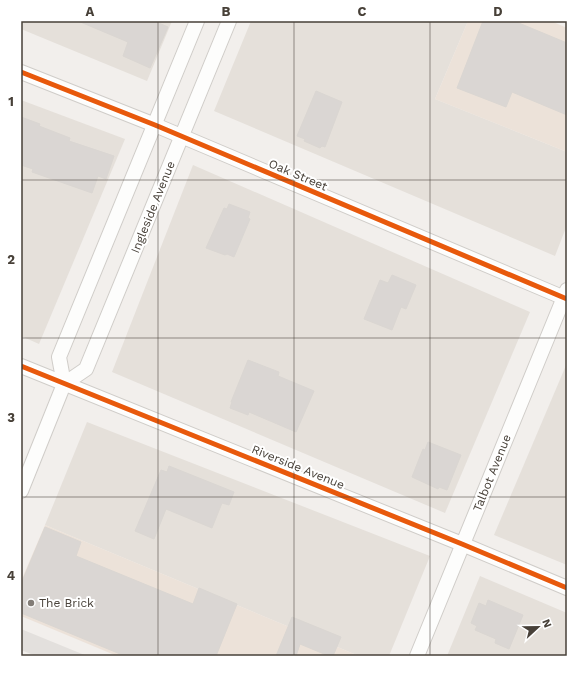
<svg xmlns="http://www.w3.org/2000/svg" width="588" height="677" font-family="'Work Sans',sans-serif">
<style>
.residential{fill:#e5e0da}
.commercial{fill:#ece2d9}
.parking{fill:#e3e0dd}
.building{fill:#dad6d3;stroke:#dad6d2}
.lines{fill:none;stroke-linecap:round;stroke-linejoin:round}
.street-casing{stroke:#d0cdc9;stroke-width:16}
.street{stroke:#fdfdfc;stroke-width:14}
.cycleway-casing{stroke:#fff;stroke-width:8}
.cycleway{stroke:#e8590c;stroke-width:5}
.grid{fill:none;stroke:#474038;stroke-width:1;stroke-opacity:0.55}
.poi-dot{fill:#837d77;stroke:#fff;stroke-width:1.5}
.labels{text-anchor:middle;stroke-width:4;stroke-linejoin:round;paint-order:stroke}
.street-label{font-size:12px;fill:#474038;stroke:#fff}
.poi-label{font-size:12px;fill:#474038;stroke:#fff;text-anchor:start}
.neatline{fill:none;stroke:#474038;stroke-width:1.5}
.grid-label{font-size:13px;text-anchor:middle;font-weight:bold;fill:#474038}
</style>
<rect width="100%" height="100%" fill="#f2efec"/>
<g class="residential">
<path d="M21,21H172L147,81L21,29Z"/>
<path d="M251,21H468L435,99L567,152V225L555,256L214,111Z"/>
<path d="M21,100L125,139L39,344L21,336Z"/>
<path d="M193,165L530,312L445,513L112,372Z"/>
<path d="M567,363V565L494,535Z"/>
<path d="M87,422L430,556L389,656H359L45,525Z"/>
<path d="M480,576L567,613V656H447Z"/>
</g>
<g class="commercial">
<path d="M468,21H551L567,28V152L435,99Z"/>
<path d="M45,525L359,656H117L21,616V581Z"/>
</g>
<path class="parking" d="M21,629L87,656H36L21,650Z"/>
<g class="building">
<path d="M78,21H154L168,27L150,68L123,56L128,42Z"/>
<path d="M483,21H514L567,43V115L512,92L506,107L457,88Z"/>
<path d="M316,91L342,102L325,147L322,146L320,148L304,141L305,139L297,136Z"/>
<path d="M21,117L40,124L39,126L70,138L69,141L114,156L106,179L98,176L92,193L32,172L33,169L21,165Z"/>
<path d="M229,204L250,212L248,218L250,219L234,257L227,254L225,255L206,248L224,208L227,209Z"/>
<path d="M392,275L416,285L406,309L401,307L392,330L364,319L380,280L388,283Z"/>
<path d="M248,360L279,372L278,376L314,391L296,432L249,412L248,415L230,408L232,402H231Z"/>
<path d="M428,442L461,455L447,490L439,487L438,489L412,477L423,449L425,450Z"/>
<path d="M169,466L234,492L229,505L222,503L212,528L166,509L154,539L135,531L161,470L167,472Z"/>
<path d="M45,527L81,542L76,556L193,604L199,588L237,604L216,656H125L21,613V584Z"/>
<path d="M488,600L523,615L509,649L495,643L496,639L475,630L477,626L471,623L479,603L486,606Z"/>
<path d="M292,617L341,637L333,656H329L300,644L296,656H276Z"/>
</g>
<g class="lines">
<g class="street-casing">
<g id="street">
<path d="M21,72L155,125L567,299"/>
<path d="M21,366L462,544L567,588"/>
<path d="M64,384L59,357L197,21"/>
<path d="M21,491L64,384L86,369L229,21"/>
<path d="M417,656L567,290"/>
</g>
</g>
<use href="#street" class="street"/>
<g class="cycleway-casing">
<g id="cycleway">
<path d="M21,72L155,125L567,299"/>
<path d="M21,366L462,544L567,588"/>
</g>
</g>
<use href="#cycleway" class="cycleway"/>
</g>
<path class="grid" d="M158,21V656M294,21V656M430,21V656M21,180H567M21,338H567M21,497H567"/>
<circle class="poi-dot" cx="31" cy="603" r="4"/>
<g class="labels">
<g class="street-label">
<text transform="translate(298 175) rotate(23)" y="4">Oak Street</text>
<text transform="translate(153 207) rotate(-68)" y="4">Ingleside Avenue</text>
<text transform="translate(298 467) rotate(22)" y="4">Riverside Avenue</text>
<text transform="translate(492 473) rotate(-68)" y="4">Talbot Avenue</text>
</g>
<g class="poi-label">
<text x="39" y="607">The Brick</text>
</g>
</g>
<rect width="588" height="677" fill="none" stroke="#ffffff" stroke-width="44"/>
<g transform="translate(538 627) rotate(68)" stroke="#ffffff" stroke-width="3" paint-order="stroke">
<path d="M0-3L7 15L0 10L-7 15Z" fill="#474038"/>
<text y="-6" font-size="11" font-weight="bold" text-anchor="middle" fill="#474038">N</text>
</g>
<rect x="22" y="22" width="544" height="633" class="neatline"/>
<g class="grid-label">
<text x="90" y="16">A</text>
<text x="226" y="16">B</text>
<text x="362" y="16">C</text>
<text x="498" y="16">D</text>
<text x="11" y="106">1</text>
<text x="11" y="264">2</text>
<text x="11" y="422">3</text>
<text x="11" y="580">4</text>
</g>
</svg>
